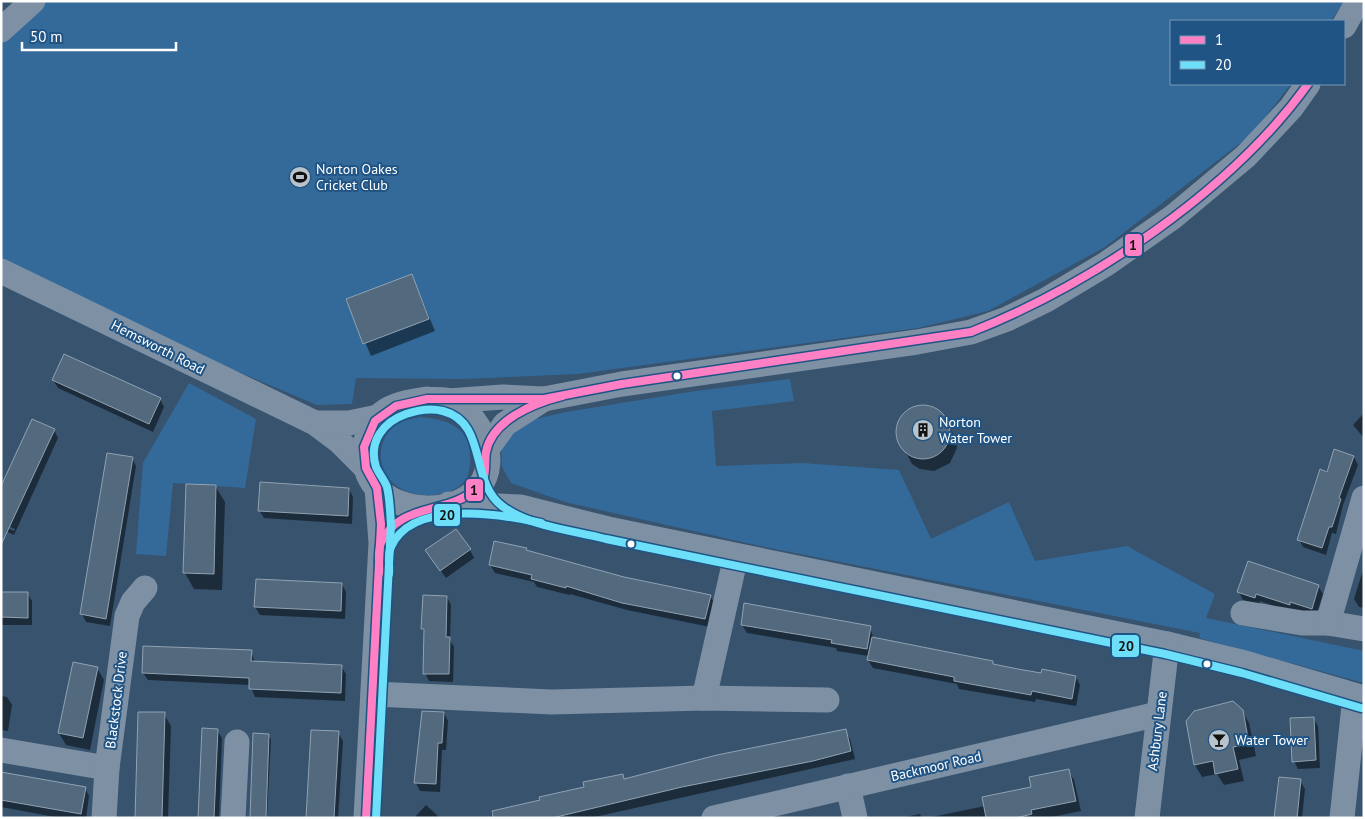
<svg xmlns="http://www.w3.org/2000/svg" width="1365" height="819" font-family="'PT Sans',sans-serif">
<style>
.green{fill:#346a9a}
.shadow{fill:#0007}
.building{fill:#52697e;stroke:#91a2b2}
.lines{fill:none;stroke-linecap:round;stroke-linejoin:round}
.minor{stroke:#7d90a4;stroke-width:25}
.bus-1-casing{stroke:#205484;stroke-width:11}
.bus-2-casing{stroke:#205484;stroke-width:11}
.bus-1{stroke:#ff80c5;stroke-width:8}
.bus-2{stroke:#6ddff8;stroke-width:8}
.bus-dot{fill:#fff;stroke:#205484;stroke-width:2}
.labels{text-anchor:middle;stroke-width:4;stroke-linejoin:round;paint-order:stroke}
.poi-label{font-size:14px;fill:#fff;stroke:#205484;text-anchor:start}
.street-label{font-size:14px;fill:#fff;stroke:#205484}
.line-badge{stroke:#205484;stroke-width:2}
.pale-badge-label{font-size:14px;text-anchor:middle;font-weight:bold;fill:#111}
</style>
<rect width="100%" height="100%" fill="#37536e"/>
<g class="green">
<path d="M26,1H1344L1331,21H1171V84H1291L1252,134L1105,247L988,311L918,328L578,374L464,379L356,378L352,404L317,405L203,357L1,258V21Z"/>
<path d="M790,379L794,401L712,411L716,466L802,463L899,470L931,539L1009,502L1035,561L1127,546L1215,594L1206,618L1364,651V683L1199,638L1200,633L760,546L565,502L511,483L502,467L501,441L522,422L566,412L689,392Z"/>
<path d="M189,383L256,419L245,488L173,483L166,556L136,554L143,463Z"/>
<path d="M420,417C445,419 470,426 470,456C470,464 470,473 466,479C460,488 450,492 440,494C412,500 379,485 381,452C382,442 386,432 395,426C402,420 411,419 420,417Z"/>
</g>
<g class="shadow">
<path d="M412,276L435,331L371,356L347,300Z"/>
<path d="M53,380L160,399L164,407L153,432L58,388Z"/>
<path d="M925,406L942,413L956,439L957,448L950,463L934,471L920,469L912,464L897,435V426L904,414L911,408Z"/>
<path d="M1364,413V438L1353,425Z"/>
<path d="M54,430L58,438L14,535L1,529V525L14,531L15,529L1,523Z"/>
<path d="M1335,450L1354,457L1358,465L1343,505L1336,534L1332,533L1326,555L1303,547L1299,539Z"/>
<path d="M132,458L136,466L110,626L86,622L82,614Z"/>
<path d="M215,486L225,502L222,590L194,589L185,573Z"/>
<path d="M349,489L353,497L352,524L264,518L259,510Z"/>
<path d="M526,549L527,551L624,578L710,596L715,604L710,627L627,610L570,594V595L537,587L534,582L495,573L490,565Z"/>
<path d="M470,550L474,558L446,578L432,558Z"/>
<path d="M1362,573L1364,574V608L1359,607L1354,599Z"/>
<path d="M342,584L346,592L345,619L260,615L255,607Z"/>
<path d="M1318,586L1323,594L1316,616L1294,613L1260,601L1259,605L1243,600L1239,592Z"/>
<path d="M1,593H27L32,601V625H1Z"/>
<path d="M447,597L451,605L450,640L454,647L453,682L429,681L425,673V634L422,628Z"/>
<path d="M742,625L870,628L874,639L1042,674L1076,677L1080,685L1076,706L1036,699L1035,702L959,689L957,684L873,668L868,660L869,656L837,651L836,648L747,633Z"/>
<path d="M251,651L255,663L341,666L346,674L345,701L255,697L250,685L148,680L143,673Z"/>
<path d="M97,668L104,680L90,750L66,745L59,733Z"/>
<path d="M1,696L7,697L12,705L8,731L1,730Z"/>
<path d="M1242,711L1249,723L1256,756L1239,760L1244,781L1224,785L1217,774L1202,777L1195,765Z"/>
<path d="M444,713L448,721L446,750H442L440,792L420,791L416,783Z"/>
<path d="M164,714L171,726L168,818H136Z"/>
<path d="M1313,718L1318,726L1320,768L1298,769L1294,761Z"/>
<path d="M217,730L222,738L219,818H199Z"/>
<path d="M845,731L850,739L855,759L590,818H492L491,812L541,801L622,775L625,780Z"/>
<path d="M338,733L343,741L338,818H307Z"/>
<path d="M268,735L271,739L267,818H251Z"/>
<path d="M1068,770L1074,780L1081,811L1047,818H927L985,806L1033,788Z"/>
<path d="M1,773L85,788L89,796L86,818H61L1,807Z"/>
<path d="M1300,781L1305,789L1302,818H1275Z"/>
<path d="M426,805L440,818H414Z"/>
<path d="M920,814L922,818H900Z"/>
</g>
<g class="building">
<path d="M412,274L429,319L363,344L346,299Z"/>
<path d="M64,354L161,398L149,424L52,380Z"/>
<circle cx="923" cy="432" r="27"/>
<path d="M32,419L55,429L1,545V486Z"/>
<path d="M1334,449L1354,456L1339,498L1341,499L1332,527H1329L1322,548L1297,540L1320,469L1327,472Z"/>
<path d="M107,453L133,457L106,619L80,614Z"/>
<path d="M260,482L349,488L348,516L258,511Z"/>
<path d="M186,484L216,485L214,574L183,573Z"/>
<path d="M456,529L471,549L440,571L425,550Z"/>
<path d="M494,541L527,548L526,550L624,577L711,595L705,619L622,603L566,586V588L531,579L532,575L489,565Z"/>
<path d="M1248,561L1319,585L1312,609L1290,602V605L1256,594L1255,598L1237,592Z"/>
<path d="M256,579L342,583L341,611L254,607Z"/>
<path d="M1,592H28V618L1,617Z"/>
<path d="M423,595L447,596L446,637H450L449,674H423L424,629H421Z"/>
<path d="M744,603L871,626L867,649L831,643L832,640L741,625Z"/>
<path d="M872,637L993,661V664L1018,669L1041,673L1042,669L1076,676L1072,699L1032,691L1031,695L954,681V677L867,660Z"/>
<path d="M143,646L252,650L251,661L342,665L341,693L249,689V678L142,673Z"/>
<path d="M73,662L98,667L83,738L58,733Z"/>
<path d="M1233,701L1243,710L1249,744L1233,747L1238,769L1215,774L1213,761L1194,765L1186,721L1194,711Z"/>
<path d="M422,711L444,712L442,743H438L436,784L414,783Z"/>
<path d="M138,712H165L162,818H135Z"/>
<path d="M1314,717L1316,760L1292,762L1290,718Z"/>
<path d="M202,728L218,729L214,818H198Z"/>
<path d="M846,729L851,751L813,761L682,787L552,818H493L492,811L540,800L539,797L584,787L583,782L623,774L624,779L717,755Z"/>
<path d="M311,730L339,731L334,818H306Z"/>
<path d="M253,733L269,734L266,818H250Z"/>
<path d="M1069,769L1076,801L1031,810L1032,814L1016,818H986L982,797L1031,787L1029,777Z"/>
<path d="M1,772L86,787L81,814L1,800Z"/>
<path d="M1279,777L1301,779L1297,818H1274Z"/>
</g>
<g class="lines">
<g class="minor">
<path d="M1344,26L1358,1"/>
<path d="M1,30L33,1"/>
<path d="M1,271L315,423L339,441L366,468"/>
<path d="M427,399C434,400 443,399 450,401C479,413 501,459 479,487C456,516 399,514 376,487C357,466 362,425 387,410C399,403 413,401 427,399Z"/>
<path d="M448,401L503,397L544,399L622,384L917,342L971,332L1007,319L1046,300L1106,264L1173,217L1246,156L1291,108L1308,84"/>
<path d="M315,423H349L378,417"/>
<path d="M487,449L505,424L544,399"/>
<path d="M449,504L520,507L608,529L1167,644L1245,663L1364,698"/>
<path d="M1243,613L1302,623H1328L1364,629"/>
<path d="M1328,623L1364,498"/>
<path d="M373,694L552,702L704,698L827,700"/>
<path d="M704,698L736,556"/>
<path d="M1,750L107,768"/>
<path d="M848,786L855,818"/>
<path d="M104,818L107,768L127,616L133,602L145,588"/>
<path d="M233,818L237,742"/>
<path d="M366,818L381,543L377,488"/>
<path d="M714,818L1158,714"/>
<path d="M1147,818L1167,644"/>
<path d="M1342,818L1355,696"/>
</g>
<g class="bus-1-casing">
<g id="bus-1">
<path d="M379,573C380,564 377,552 381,543C399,502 449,515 477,488C488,478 484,465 486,452C492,420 534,403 562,396"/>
<path d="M366,818L381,524L377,488L366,468L364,447L375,421L396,406L427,399H544L622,384L971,332C1092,284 1231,191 1308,84"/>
</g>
</g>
<g class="bus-2-casing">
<g id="bus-2">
<path d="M389,574C390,566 387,554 391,547C412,499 501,514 541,523"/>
<path d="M376,818L391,525C390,512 390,499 387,487C384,479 379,474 376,467C368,442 383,422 406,414C418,410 431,408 443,411C488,423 469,481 502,506C530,527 572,530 606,539L1165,654L1242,673L1361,708"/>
</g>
</g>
<use href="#bus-1" class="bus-1"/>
<use href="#bus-2" class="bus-2"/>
</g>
<defs>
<g id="stadium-disc" transform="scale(1.125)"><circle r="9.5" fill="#b9c3cc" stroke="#205484"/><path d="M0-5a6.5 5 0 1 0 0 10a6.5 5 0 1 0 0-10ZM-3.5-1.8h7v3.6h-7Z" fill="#111"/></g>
<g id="building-disc" transform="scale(1.125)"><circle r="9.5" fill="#b9c3cc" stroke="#205484"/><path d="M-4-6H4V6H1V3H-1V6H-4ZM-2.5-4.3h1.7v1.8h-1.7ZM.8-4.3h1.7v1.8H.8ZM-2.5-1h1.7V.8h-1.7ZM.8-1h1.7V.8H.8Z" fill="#111"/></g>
<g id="bar-disc" transform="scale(1.125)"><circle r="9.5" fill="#b9c3cc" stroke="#205484"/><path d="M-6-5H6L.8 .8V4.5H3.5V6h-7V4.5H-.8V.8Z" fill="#111"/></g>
</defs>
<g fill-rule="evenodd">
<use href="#stadium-disc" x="300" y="177"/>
<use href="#building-disc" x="923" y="430"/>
<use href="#bar-disc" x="1219" y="740"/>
</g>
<g class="bus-dot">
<circle cx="677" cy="376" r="4.5"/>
<circle cx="631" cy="544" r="4.5"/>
<circle cx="1207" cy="664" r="4.5"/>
</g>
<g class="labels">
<g class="poi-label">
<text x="316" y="174">Norton Oakes<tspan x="316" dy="16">Cricket Club</tspan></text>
<text x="939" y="427">Norton<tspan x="939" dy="16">Water Tower</tspan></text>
<text x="1235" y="745">Water Tower</text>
</g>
<g class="street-label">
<text transform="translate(158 347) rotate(27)" y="5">Hemsworth Road</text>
<text transform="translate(116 700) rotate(-83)" y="5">Blackstock Drive</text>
<text transform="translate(1157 731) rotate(-83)" y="5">Ashbury Lane</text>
<text transform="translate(936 766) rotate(-13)" y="5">Backmoor Road</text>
</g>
</g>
<g class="line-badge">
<rect x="1124" y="233" width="19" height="24" rx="5" fill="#ff80c5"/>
<rect x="465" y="478" width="19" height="24" rx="5" fill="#ff80c5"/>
<rect x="433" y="503" width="28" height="24" rx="5" fill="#6ddff8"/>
<rect x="1111" y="634" width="29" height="24" rx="5" fill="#6ddff8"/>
</g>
<g class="pale-badge-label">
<text x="1133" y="250">1</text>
<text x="474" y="495">1</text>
<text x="447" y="520">20</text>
<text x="1126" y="651">20</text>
</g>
<rect width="1365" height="819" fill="none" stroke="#ffffff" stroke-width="5"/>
<rect x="1170" y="20" width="175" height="65" fill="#205484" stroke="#7998b5"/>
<rect x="1180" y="36" width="25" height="8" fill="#ff80c5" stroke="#7998b5"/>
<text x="1215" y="45" font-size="15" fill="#ffffff">1</text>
<rect x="1180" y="61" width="25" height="8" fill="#6ddff8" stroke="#7998b5"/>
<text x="1215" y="70" font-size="15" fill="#ffffff">20</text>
<path d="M22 42v8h154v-8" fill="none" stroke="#ffffff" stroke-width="2.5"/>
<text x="30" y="42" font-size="15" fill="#ffffff" stroke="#205484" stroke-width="4" paint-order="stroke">50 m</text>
</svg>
